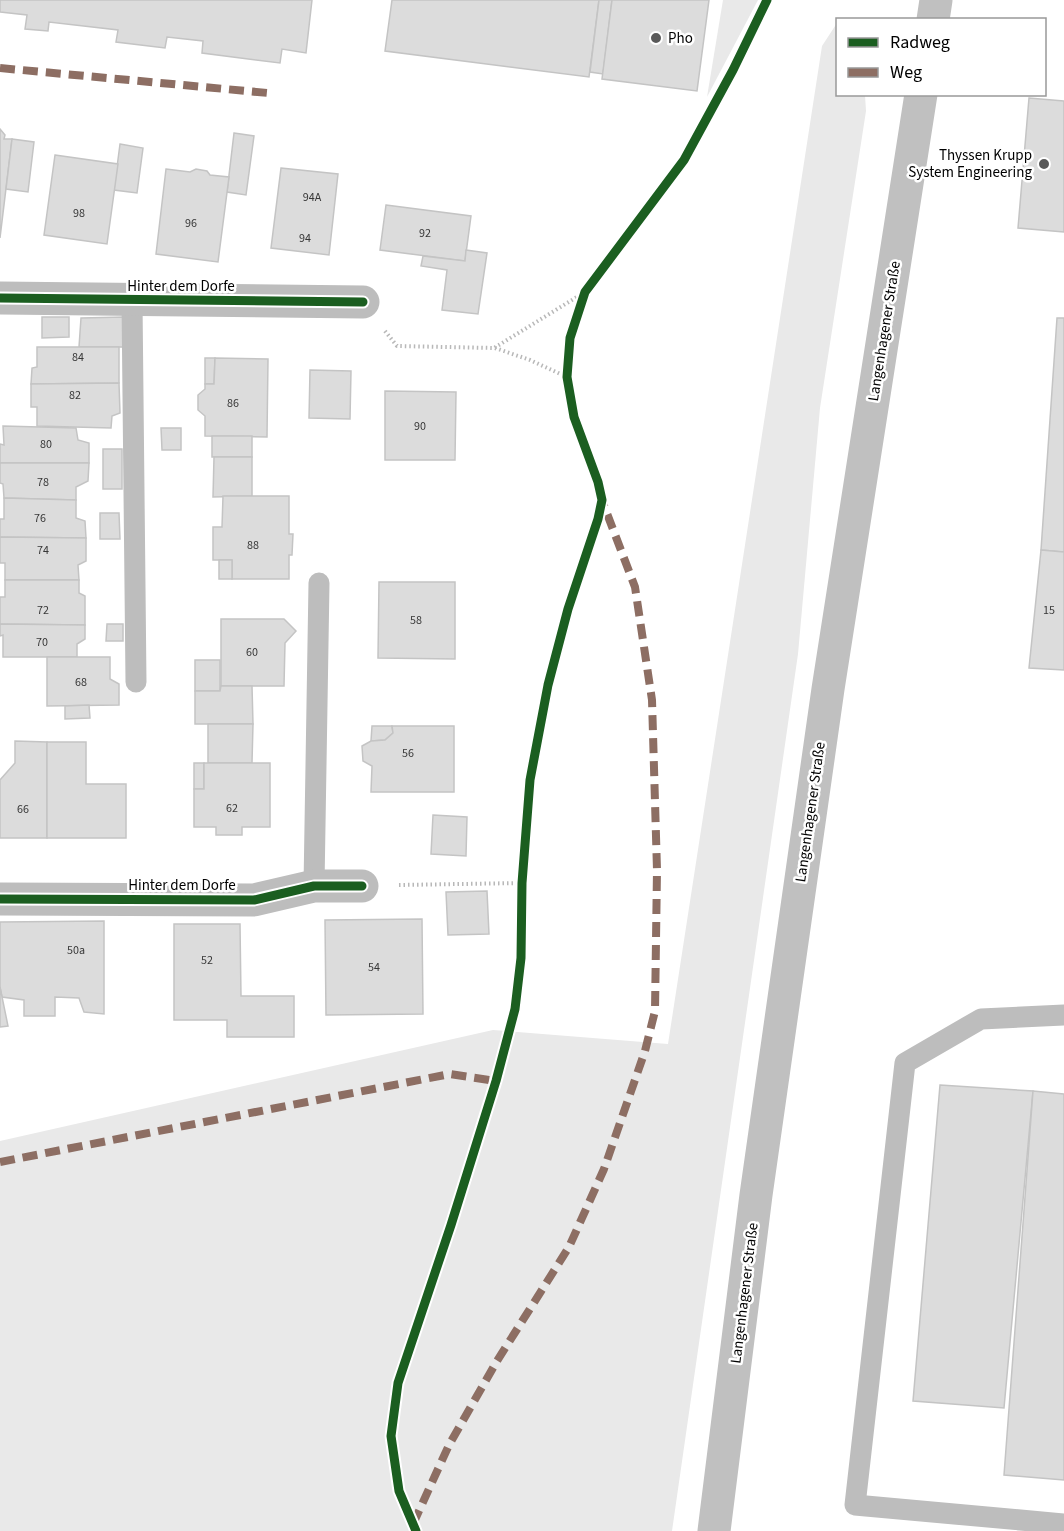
<svg xmlns="http://www.w3.org/2000/svg" width="1064" height="1531" font-family="'Source Sans 3',sans-serif">
<style>
.green{fill:#e9e9e9}
.building{fill:#dcdcdc;stroke:#c4c4c4;stroke-width:1.5}
.lines{fill:none;stroke-linecap:round;stroke-linejoin:round}
.path{stroke:#b8b8b8;stroke-width:4;stroke-dasharray:1.5 3;stroke-linecap:butt}
.lane{stroke:#bdbdbd;stroke-width:21}
.street{stroke:#bdbdbd;stroke-width:33}
.secondary{stroke:#c0c0c0;stroke-width:33}
.quiet{stroke:#8d6e63;stroke-width:8;stroke-dasharray:15 8;stroke-linecap:butt}
.cycleway-casing{stroke:#fff;stroke-width:13}
.cycleway{stroke:#1b5e20;stroke-width:9}
.poi-dot{fill:#595959;stroke:#fff;stroke-width:2}
.labels{text-anchor:middle;stroke-width:5;stroke-linejoin:round;paint-order:stroke}
.number-label{font-size:12px;fill:#373737}
.poi-label{font-size:15px;fill:#000;stroke:#fff;text-anchor:start}
.street-label{font-size:15px;fill:#000;stroke:#fff}
</style>
<rect width="100%" height="100%" fill="#fff"/>
<g class="green">
<path d="M723,0H758L707,97Z"/>
<path d="M837,23L838,94L865,95L866,111L820,408L798,654L672,1531H0V1141L493,1030L668,1044L822,46Z"/>
</g>
<g class="building">
<path d="M0,0H312L306,53L282,49L280,63L202,53L203,41L167,37L165,48L116,42L118,30L49,22L48,31L25,29L27,15L0,12Z"/>
<path d="M392,0H599L589,77L385,51Z"/>
<path d="M599,0H612L603,74L590,72Z"/>
<path d="M612,0H709L697,91L602,79Z"/>
<path d="M1029,98L1064,101V232L1018,228Z"/>
<path d="M0,129L5,135L4,139H12L0,238Z"/>
<path d="M234,133L254,136L246,195L227,192Z"/>
<path d="M12,139L34,142L28,192L6,189Z"/>
<path d="M120,144L143,148L137,193L114,190Z"/>
<path d="M55,155L118,164L107,244L44,235Z"/>
<path d="M281,168L338,174L329,255L271,248Z"/>
<path d="M166,169L190,172L196,169L207,171L210,175L229,177L218,262L156,254Z"/>
<path d="M386,205L471,216L465,261L380,250Z"/>
<path d="M466,250L487,253L478,314L442,310L447,270L421,266L423,256L465,261Z"/>
<path d="M42,317H69V337L42,338Z"/>
<path d="M124,317V347H79L81,318Z"/>
<path d="M1057,318H1064V552L1041,550Z"/>
<path d="M37,347H119V383L31,384L32,368L37,367Z"/>
<path d="M205,358H215L214,384H205Z"/>
<path d="M215,358L268,359L267,437L205,436V416L198,410V395L205,389V384H214Z"/>
<path d="M310,370L351,371L350,419L309,418Z"/>
<path d="M119,383L120,413L112,416L111,428L37,426V407H31V384Z"/>
<path d="M385,391L456,392L455,460H385Z"/>
<path d="M3,426L76,428L78,440L89,443V463H0V444L4,445Z"/>
<path d="M161,428H181V450H162Z"/>
<rect x="212" y="436" width="40" height="21"/>
<rect x="103" y="449" width="19" height="40"/>
<path d="M214,457H252V496L213,497Z"/>
<path d="M0,463H89L88,481L76,487V500L4,498L3,484L0,483Z"/>
<path d="M223,496H289V534H293L292,555H289V579H232V560H213V527H222Z"/>
<path d="M4,498L76,500V518L85,521L86,538L0,537V519H4Z"/>
<path d="M100,513H119L120,539H100Z"/>
<path d="M0,537L86,538V561L78,565L79,580H5V563H0Z"/>
<path d="M1041,550L1064,552V670L1029,668Z"/>
<rect x="219" y="560" width="13" height="19"/>
<path d="M5,580H79V593L85,596V625L0,624V597H5Z"/>
<path d="M379,582H455V659L378,658Z"/>
<path d="M221,619H284L296,631L285,643L284,686H221Z"/>
<path d="M0,624L85,625V639L77,644V657H3V635L0,636Z"/>
<path d="M107,624H123V641H106Z"/>
<path d="M47,657H110V679L119,684V705L47,706Z"/>
<rect x="195" y="660" width="25" height="31"/>
<path d="M221,686H252L253,724H195V691H220Z"/>
<path d="M89,705L90,718L65,719V706Z"/>
<path d="M208,724H253L252,763H208Z"/>
<path d="M372,726H392L393,733L385,740L371,741Z"/>
<path d="M392,726H454V792H371L372,766L363,761L362,746L371,741L385,740L393,733Z"/>
<path d="M15,741L47,742V838H0V780L15,763Z"/>
<path d="M47,742H86V784H126V838H47Z"/>
<rect x="194" y="763" width="10" height="26"/>
<path d="M204,763H270V827H242V835H216V827H194V789H204Z"/>
<path d="M433,815L467,817L466,856L431,854Z"/>
<path d="M487,891L489,934L448,935L446,892Z"/>
<path d="M422,919L423,1014L326,1015L325,920Z"/>
<path d="M104,921V1014L84,1012L79,998L55,997V1016H24V1000L2,997L0,987V922Z"/>
<path d="M174,924H240L241,996H294V1037H227V1020H174Z"/>
<path d="M0,987L8,1026L0,1027Z"/>
<path d="M940,1085L1033,1091L1004,1408L913,1401Z"/>
<path d="M1033,1091L1064,1094V1480L1004,1475Z"/>
</g>
<g class="lines">
<g class="path">
<path d="M385,331L397,346L494,348L585,292"/>
<path d="M495,348L530,360L567,377"/>
<path d="M399,885L522,883"/>
</g>
<g class="lane">
<path d="M132,301L136,682"/>
<path d="M314,886L319,583"/>
<path d="M1064,1015L981,1019L905,1063L855,1505L1064,1524"/>
</g>
<g class="street">
<path d="M0,298L363,302"/>
<path d="M0,899L254,900L314,886H362"/>
</g>
<g class="secondary">
<path d="M933,20L936,0"/>
<path d="M714,1531L756,1195L828,689L921,94"/>
</g>
<g class="quiet">
<path d="M0,68L268,93"/>
<path d="M0,1162L450,1074L496,1081"/>
<path d="M413,1524L449,1445L497,1361L569,1247L604,1169L645,1051L655,1011L657,870L652,700L635,587L603,503"/>
</g>
<g class="cycleway-casing">
<g id="cycleway">
<path d="M0,298L363,302"/>
<path d="M0,899L254,900L314,886H362"/>
<path d="M416,1531L399,1491L391,1436L398,1383L451,1225L496,1081L515,1009L521,958L522,883L530,780L548,685L568,609L598,519L602,500L598,482L574,417L567,377L570,338L585,292L684,160L733,70L767,0"/>
</g>
</g>
<use href="#cycleway" class="cycleway"/>
</g>
<g class="poi-dot">
<circle cx="656" cy="38" r="6"/>
<circle cx="1044" cy="164" r="6"/>
</g>
<g class="labels">
<g class="number-label">
<text x="312" y="201">94A</text>
<text x="79" y="217">98</text>
<text x="191" y="227">96</text>
<text x="425" y="237">92</text>
<text x="305" y="242">94</text>
<text x="78" y="361">84</text>
<text x="75" y="399">82</text>
<text x="233" y="407">86</text>
<text x="420" y="430">90</text>
<text x="46" y="448">80</text>
<text x="43" y="486">78</text>
<text x="40" y="522">76</text>
<text x="253" y="549">88</text>
<text x="43" y="554">74</text>
<text x="43" y="614">72</text>
<text x="1049" y="614">15</text>
<text x="416" y="624">58</text>
<text x="42" y="646">70</text>
<text x="252" y="656">60</text>
<text x="81" y="686">68</text>
<text x="408" y="757">56</text>
<text x="232" y="812">62</text>
<text x="23" y="813">66</text>
<text x="76" y="954">50a</text>
<text x="207" y="964">52</text>
<text x="374" y="971">54</text>
</g>
<g class="poi-label">
<text x="668" y="43">Pho</text>
<text x="1032" y="160" text-anchor="end">Thyssen Krupp<tspan x="1032" dy="17">System Engineering</tspan></text>
</g>
<g class="street-label">
<text x="181" y="291">Hinter dem Dorfe</text>
<text transform="translate(884 331) rotate(-81)" y="5">Langenhagener Straße</text>
<text transform="translate(810 812) rotate(-82)" y="5">Langenhagener Straße</text>
<text x="182" y="890">Hinter dem Dorfe</text>
<text transform="translate(744 1293) rotate(-83)" y="5">Langenhagener Straße</text>
</g>
</g>
<rect x="836" y="18" width="210" height="78" fill="#ffffff" stroke="#999999" stroke-width="1.5"/>
<rect x="848" y="38" width="30" height="9" fill="#1b5e20" stroke="#999999" stroke-width="1.5"/>
<text x="890" y="48" font-size="18" fill="#000000">Radweg</text>
<rect x="848" y="68" width="30" height="9" fill="#8d6e63" stroke="#999999" stroke-width="1.5"/>
<text x="890" y="78" font-size="18" fill="#000000">Weg</text>
</svg>
